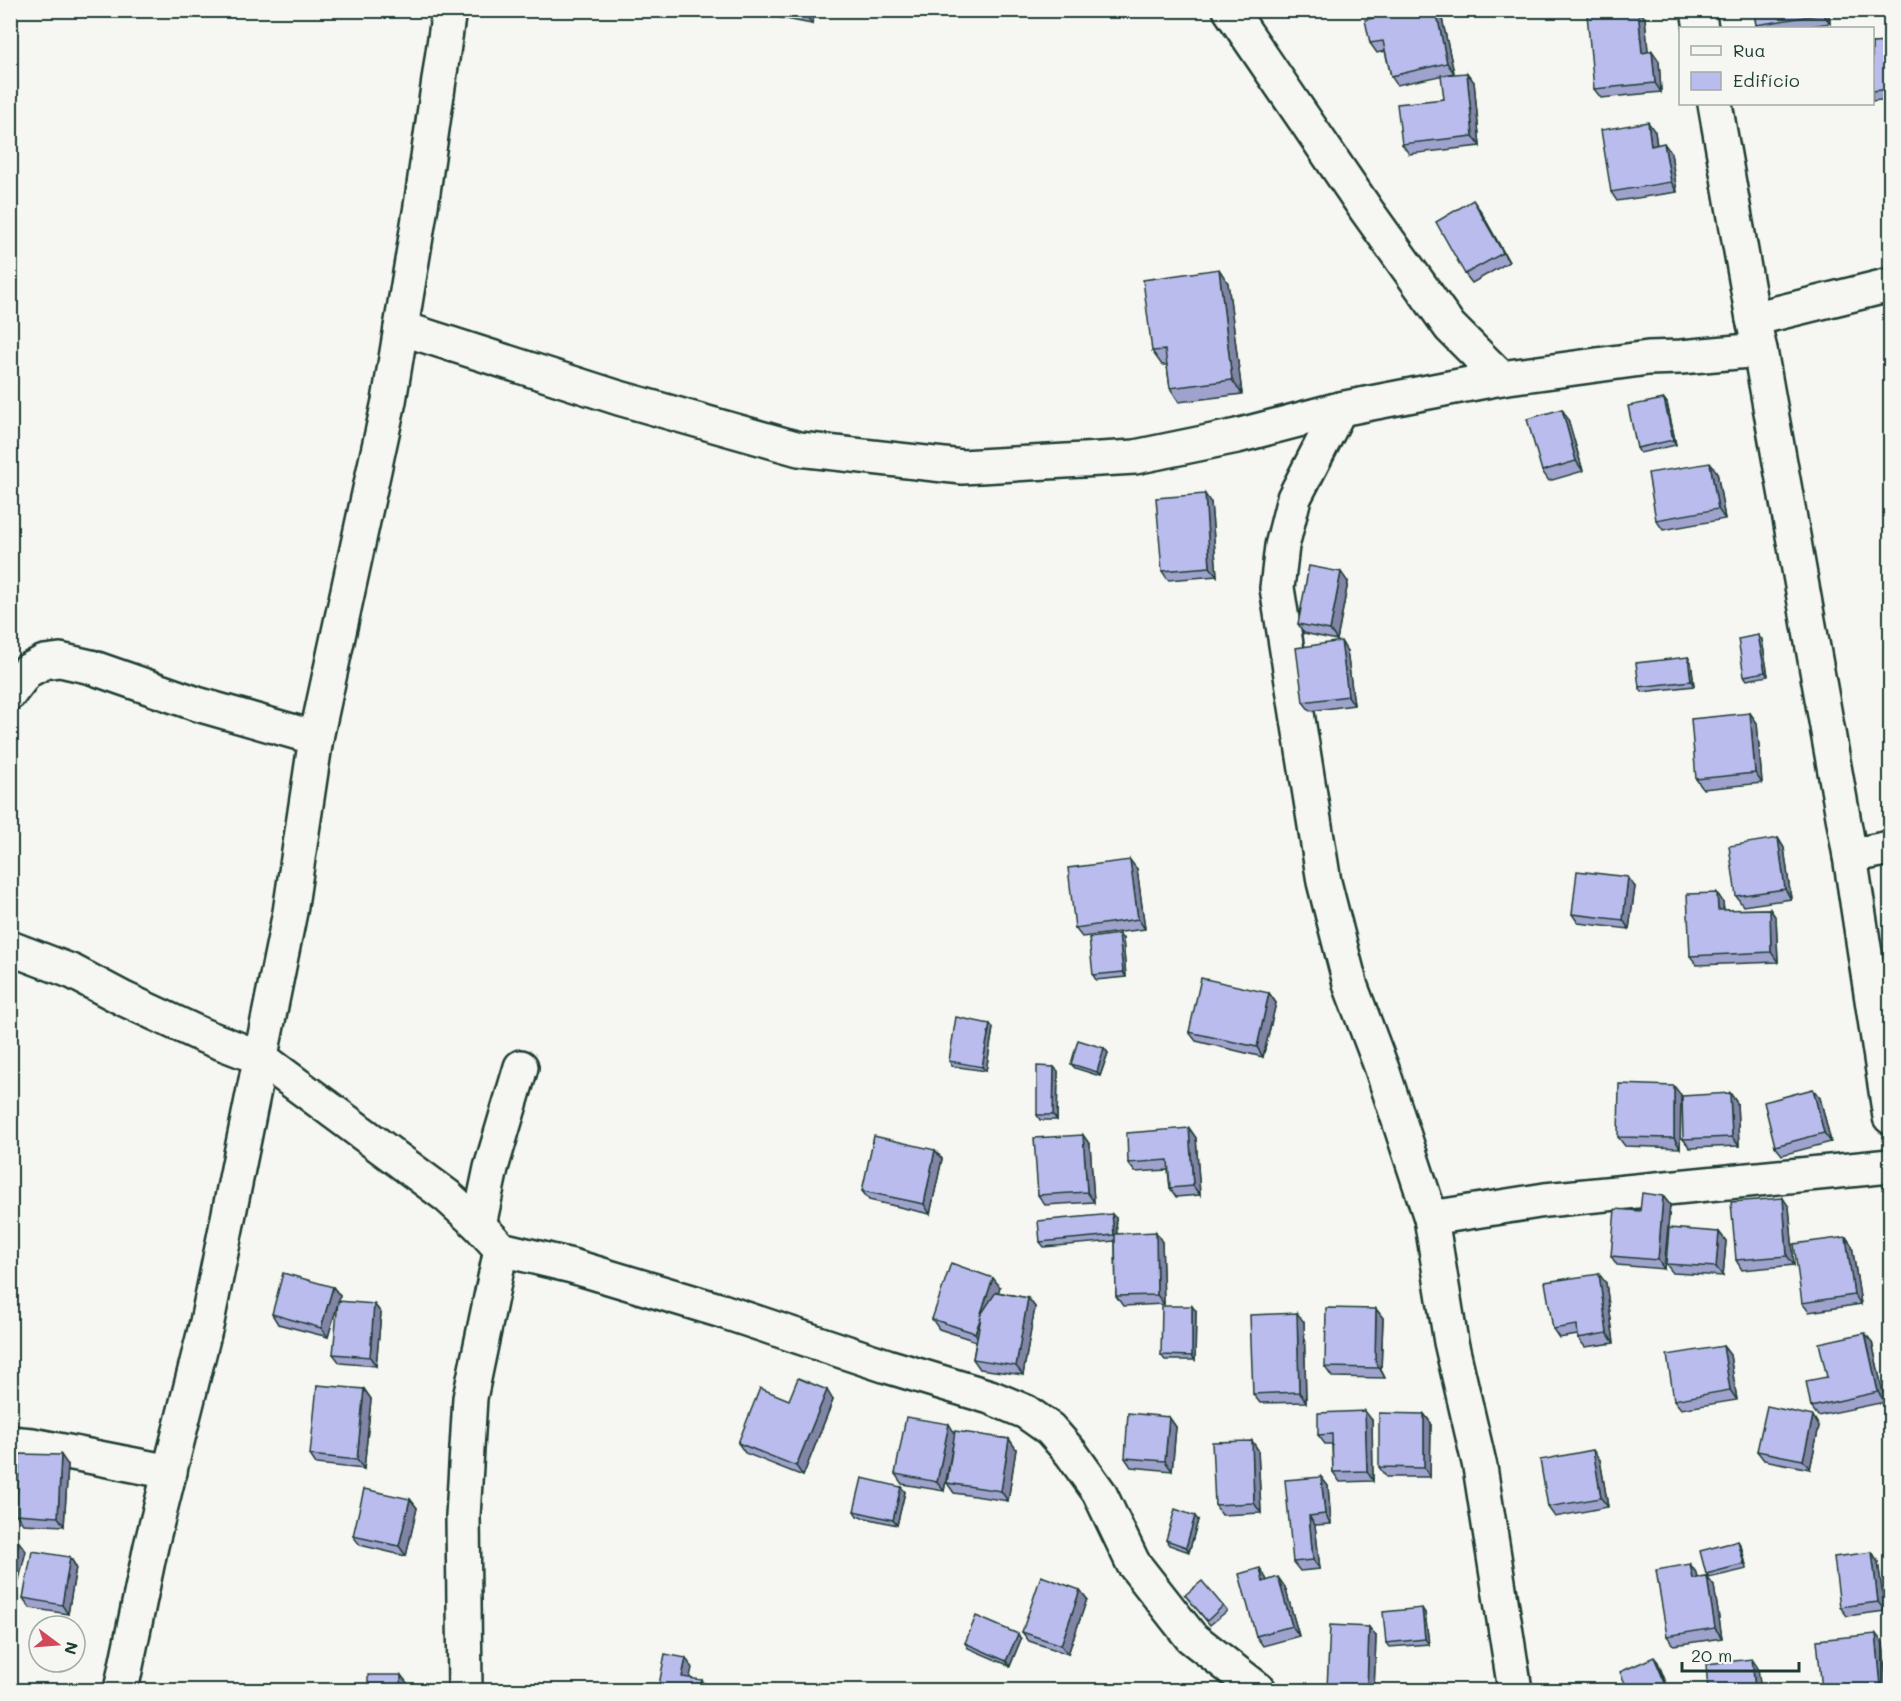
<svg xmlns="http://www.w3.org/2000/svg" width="1901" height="1701" font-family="Mali,sans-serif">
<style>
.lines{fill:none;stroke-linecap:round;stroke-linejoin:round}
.minor-casing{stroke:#1f3d34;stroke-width:38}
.minor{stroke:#f6f6f2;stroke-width:33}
.wall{fill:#9fa2cc;stroke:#1f3d34;stroke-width:1.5}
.shaded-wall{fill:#8284a6;stroke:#1f3d34;stroke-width:1.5}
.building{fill:#b9bced;stroke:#1f3d34;stroke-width:1.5}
</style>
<rect width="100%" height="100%" fill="#f6f6f2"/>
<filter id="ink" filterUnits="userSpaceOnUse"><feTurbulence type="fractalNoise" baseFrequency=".0167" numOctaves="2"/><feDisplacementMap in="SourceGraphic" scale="12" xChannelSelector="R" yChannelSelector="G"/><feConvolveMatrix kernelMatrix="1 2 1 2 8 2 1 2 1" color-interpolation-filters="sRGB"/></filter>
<g filter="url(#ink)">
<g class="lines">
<g class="minor-casing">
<g id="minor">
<path d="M1230,10L1367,211L1450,327L1501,378"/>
<path d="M1698,10L1701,28"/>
<path d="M1715,104L1753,319L1760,350L1850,856L1890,1117"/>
<path d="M1753,319L1890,285"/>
<path d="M401,328L619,398L799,449L962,467L1135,457L1237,436L1340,409L1501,378L1648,358L1681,357L1760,350"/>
<path d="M1340,409L1294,498L1282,546L1277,588L1324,882L1351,987L1382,1069L1431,1218L1451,1342L1480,1467L1515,1690"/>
<path d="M10,693L27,671L44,662L60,660L91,667L197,704L316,738"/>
<path d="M1850,856L1890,848"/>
<path d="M10,948L73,972L124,999L204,1036L261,1058L447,1196L479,1225L501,1249L572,1266L722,1311L887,1366L990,1397L1026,1412L1050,1429L1071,1453L1099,1492L1133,1563L1191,1637L1259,1690"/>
<path d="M1431,1218L1545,1200L1890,1166"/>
<path d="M479,1225L491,1168L521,1067"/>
<path d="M10,1443L32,1445L170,1472"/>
<path d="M121,1690L151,1546L207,1322L290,912L316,738L389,401L421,206L449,10"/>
<path d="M465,1690L463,1516L470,1398L501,1249"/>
</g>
</g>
<use href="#minor" class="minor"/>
</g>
<g class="wall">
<path d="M758,10H814L812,24L761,14Z"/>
<path d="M1407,10H1439L1441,14L1454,73L1397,85L1391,76L1385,51L1377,53L1370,43Z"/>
<path d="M1754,10H1828L1830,23L1800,28H1758L1756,25Z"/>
<path d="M1645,18L1648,52L1652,51L1659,61L1661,92L1601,98L1594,89Z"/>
<path d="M1890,42V99L1872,101V43Z"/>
<path d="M1467,73L1474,82L1480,146L1409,154L1402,144Z"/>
<path d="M1655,132L1657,145L1671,153L1677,192L1617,201L1611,192Z"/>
<path d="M1480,210L1509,262L1472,283L1465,274Z"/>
<path d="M1228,283L1242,394L1179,402L1170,388L1167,365H1162L1152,351Z"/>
<path d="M1664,399L1667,403L1676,445L1640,453L1637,448Z"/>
<path d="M1568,419L1583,471L1549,481L1542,471Z"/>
<path d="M1717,472L1725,519L1663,530L1656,520Z"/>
<path d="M1211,503L1217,576L1168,580L1162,571Z"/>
<path d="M1348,582L1337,640L1304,633L1298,624Z"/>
<path d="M1762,640L1768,676L1747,680L1744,676Z"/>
<path d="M1347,651L1354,705L1310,711L1303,702Z"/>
<path d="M1688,657L1691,662L1694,686L1642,692L1639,687Z"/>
<path d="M1750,713L1757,723L1762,783L1703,789L1696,779Z"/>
<path d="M1778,838L1784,848L1791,899L1743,906L1736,896Z"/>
<path d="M1137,869L1145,929L1082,937L1075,928Z"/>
<path d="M1635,887L1629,929L1578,923L1572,914Z"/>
<path d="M1717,893L1723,902L1724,910L1770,909L1776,918L1778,962L1697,965L1690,956Z"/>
<path d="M1123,939L1126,977L1096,980L1093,975Z"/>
<path d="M1269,993L1276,1003L1263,1057L1196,1041L1189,1032Z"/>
<path d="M993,1028L986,1071L952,1066L949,1061Z"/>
<path d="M1104,1048L1108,1053L1100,1076L1075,1068L1071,1064Z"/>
<path d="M1058,1071L1057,1120H1040L1037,1115Z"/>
<path d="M1730,1093L1737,1103L1739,1146L1690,1148L1683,1139Z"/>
<path d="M1681,1095L1680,1148L1625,1146L1618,1137Z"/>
<path d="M1820,1098L1831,1142L1782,1155L1775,1146Z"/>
<path d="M1189,1128L1196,1138L1200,1195L1176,1197L1170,1188L1168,1170L1135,1172L1128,1163Z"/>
<path d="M1083,1135L1090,1145L1094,1202L1045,1205L1038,1195Z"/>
<path d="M935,1150L942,1159L930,1214L869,1200L862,1191Z"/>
<path d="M1663,1196L1670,1205L1664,1269L1617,1265L1611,1256Z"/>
<path d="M1789,1207L1794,1265L1742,1270L1736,1260Z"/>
<path d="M1116,1218L1117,1234L1162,1242L1164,1304L1123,1306L1116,1296L1115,1241L1044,1247L1040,1242Z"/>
<path d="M1719,1232L1726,1241L1723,1276L1673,1273L1666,1264Z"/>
<path d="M1846,1237L1852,1246L1861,1304L1809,1312L1802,1303Z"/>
<path d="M993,1278L1000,1287L998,1292L1028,1298L1035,1307L1023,1375L980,1369L973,1359L976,1341L939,1329L932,1319Z"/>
<path d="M1606,1283L1614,1343L1585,1347L1578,1338V1335L1559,1338L1553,1329Z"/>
<path d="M333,1287L340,1296L328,1337L278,1324L272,1314Z"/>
<path d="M374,1304L381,1313L376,1366L340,1363L333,1354Z"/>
<path d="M1376,1309L1383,1318L1381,1370L1385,1378L1332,1377L1325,1367Z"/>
<path d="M1196,1311L1195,1360H1165L1161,1355Z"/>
<path d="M1304,1322L1306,1402L1260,1403L1253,1394Z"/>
<path d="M1872,1342L1885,1402L1818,1416L1811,1407L1827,1377Z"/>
<path d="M1723,1346L1730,1355L1737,1400L1681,1409L1674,1400Z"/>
<path d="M364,1389L371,1399L364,1469L316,1464L310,1455Z"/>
<path d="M789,1400H833L803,1476L745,1453L738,1443Z"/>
<path d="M1424,1414L1431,1423L1430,1477H1386L1379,1467Z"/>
<path d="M1169,1417L1176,1427L1172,1471L1131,1467L1125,1458Z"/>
<path d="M1372,1420L1373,1481L1340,1482L1333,1472L1332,1444H1325L1318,1435Z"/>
<path d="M1819,1426L1810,1469L1764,1460L1757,1451Z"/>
<path d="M954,1433L1009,1439L1016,1449L1008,1501L954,1493L947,1483L952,1452L944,1491L902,1484L895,1474Z"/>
<path d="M1252,1441L1258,1450L1261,1513L1222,1515L1215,1505Z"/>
<path d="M1600,1460L1608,1507L1555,1517L1548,1507Z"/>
<path d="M68,1465L64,1526L23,1524L16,1514Z"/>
<path d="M1321,1477L1328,1486L1331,1524L1315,1525L1320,1569L1300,1571L1293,1562Z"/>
<path d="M901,1487L905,1492L897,1525L857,1516L854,1511Z"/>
<path d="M410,1499L417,1508L406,1556L360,1545L353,1536Z"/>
<path d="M1198,1520L1189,1552L1169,1545L1166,1540Z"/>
<path d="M1741,1546L1747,1569L1709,1578L1706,1574Z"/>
<path d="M1872,1552L1878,1562L1885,1611L1847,1616L1840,1607Z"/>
<path d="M70,1557L76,1567L68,1614L30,1608L23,1598Z"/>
<path d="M1690,1564L1697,1574L1698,1578L1707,1577L1714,1586L1722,1638L1674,1645L1667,1636Z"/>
<path d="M1266,1578L1267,1581L1285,1587L1299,1636L1263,1646L1256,1636Z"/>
<path d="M1080,1590L1087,1599L1068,1654L1029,1641L1022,1632Z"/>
<path d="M1185,1595L1223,1606L1227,1611L1210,1625Z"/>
<path d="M1425,1613L1429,1644L1389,1647L1386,1643Z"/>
<path d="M1376,1636L1374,1690H1329L1327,1688Z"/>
<path d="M1021,1639L1010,1666L968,1648L965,1643Z"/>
<path d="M1883,1643L1887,1690H1822Z"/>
</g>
<g class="shaded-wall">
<path d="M806,10H814L812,24L805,14Z"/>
<path d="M1436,10H1439L1441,14L1454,73L1447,63Z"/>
<path d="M1638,10H1639L1645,18L1649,62L1642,53Z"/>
<path d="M1822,10H1828L1830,23L1823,14Z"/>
<path d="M1652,51L1659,61L1661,92L1655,83Z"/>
<path d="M1467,73L1474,82L1480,146L1473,136Z"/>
<path d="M1648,122L1655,132L1658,155L1651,146Z"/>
<path d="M1664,143L1671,153L1677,192L1671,182Z"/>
<path d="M1473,200L1480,210L1509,262L1503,253Z"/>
<path d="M1219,269L1228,283L1242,394L1232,380Z"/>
<path d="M1664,399L1667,403L1676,445L1673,440Z"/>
<path d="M1562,409L1568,419L1583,471L1576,461Z"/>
<path d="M1710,463L1717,472L1725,519L1718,509Z"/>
<path d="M1205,494L1211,503L1217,576L1210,567Z"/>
<path d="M1341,572L1348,582L1337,640L1330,630Z"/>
<path d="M1758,635L1762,640L1768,676L1765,672Z"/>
<path d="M1341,641L1347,651L1354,705L1348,696Z"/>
<path d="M1688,657L1691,662L1694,686L1691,681Z"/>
<path d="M1750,713L1757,723L1762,783L1755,773Z"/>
<path d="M1778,838L1784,848L1791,899L1785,889Z"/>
<path d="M1130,860L1137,869L1145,929L1138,919Z"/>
<path d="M1628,877L1635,887L1629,929L1623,920Z"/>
<path d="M1717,893L1723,902L1724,920L1718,910Z"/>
<path d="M1770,909L1776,918L1778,962L1771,952Z"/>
<path d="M1119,934L1123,939L1126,977L1123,972Z"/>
<path d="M1269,993L1276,1003L1263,1057L1257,1047Z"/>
<path d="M990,1024L993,1028L986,1071L982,1067Z"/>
<path d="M1104,1048L1108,1053L1100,1076L1097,1072Z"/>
<path d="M1054,1067L1058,1071L1057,1120L1053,1115Z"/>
<path d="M1674,1086L1681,1095L1680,1148L1674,1138Z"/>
<path d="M1813,1089L1820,1098L1831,1142L1824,1133Z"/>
<path d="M1730,1093L1737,1103L1739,1146L1732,1137Z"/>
<path d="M1189,1128L1196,1138L1200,1195L1193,1186Z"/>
<path d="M1083,1135L1090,1145L1094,1202L1087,1192Z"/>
<path d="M935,1150L942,1159L930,1214L924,1204Z"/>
<path d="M1663,1196L1670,1205L1664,1269L1658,1260Z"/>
<path d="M1783,1198L1789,1207L1794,1265L1787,1256Z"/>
<path d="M1112,1214L1116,1218L1117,1240L1114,1235Z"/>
<path d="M1156,1232L1162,1242L1164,1304L1157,1295Z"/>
<path d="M1719,1232L1726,1241L1723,1276L1716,1267Z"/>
<path d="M1846,1237L1852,1246L1861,1304L1854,1295Z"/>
<path d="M1599,1274L1606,1283L1614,1343L1607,1333Z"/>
<path d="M993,1278L1000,1287L987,1326L980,1316Z"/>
<path d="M333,1287L340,1296L328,1337L321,1328Z"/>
<path d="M1028,1298L1035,1307L1023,1375L1016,1366Z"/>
<path d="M374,1304L381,1313L376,1366L370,1357Z"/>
<path d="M1192,1306L1196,1311L1195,1360L1192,1356Z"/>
<path d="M1376,1309L1383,1318L1381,1370L1385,1378L1375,1360Z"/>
<path d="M1297,1313L1304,1322L1306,1402L1299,1392Z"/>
<path d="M981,1317V1343L975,1333Z"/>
<path d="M1865,1333L1872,1342L1885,1402L1878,1392Z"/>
<path d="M1723,1346L1730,1355L1737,1400L1730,1390Z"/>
<path d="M364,1389L371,1399L364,1469L357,1460Z"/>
<path d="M827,1390L833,1400L803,1476L796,1466Z"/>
<path d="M1365,1411L1372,1420L1373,1481L1367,1471Z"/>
<path d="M1424,1414L1431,1423L1430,1477L1424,1468Z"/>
<path d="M1813,1416L1819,1426L1810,1469L1803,1460Z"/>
<path d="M1169,1417L1176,1427L1172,1471L1165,1461Z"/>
<path d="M949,1424L955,1434L944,1491L937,1482Z"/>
<path d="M1009,1439L1016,1449L1008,1501L1001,1491Z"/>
<path d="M1252,1441L1258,1450L1261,1513L1254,1503Z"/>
<path d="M1593,1450L1600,1460L1608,1507L1601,1498Z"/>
<path d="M61,1455L68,1465L64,1526L58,1517Z"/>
<path d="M1321,1477L1328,1486L1331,1524L1325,1514Z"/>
<path d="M901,1487L905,1492L897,1525L893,1520Z"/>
<path d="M410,1499L417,1508L406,1556L399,1546Z"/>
<path d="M1195,1516L1198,1520L1189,1552L1186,1547Z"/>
<path d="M1309,1516L1315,1525L1320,1569L1313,1560Z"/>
<path d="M1738,1541L1741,1546L1747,1569L1744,1564Z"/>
<path d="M19,1542L26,1551L12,1609L10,1608V1577Z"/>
<path d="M1872,1552L1878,1562L1885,1611L1878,1602Z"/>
<path d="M70,1557L76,1567L68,1614L62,1605Z"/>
<path d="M1690,1564L1697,1574L1700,1589L1693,1579Z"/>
<path d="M1260,1568L1266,1578L1270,1591L1263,1582Z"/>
<path d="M1278,1577L1285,1587L1299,1636L1292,1626Z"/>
<path d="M1707,1577L1714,1586L1722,1638L1715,1628Z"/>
<path d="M1080,1590L1087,1599L1068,1654L1061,1645Z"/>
<path d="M1422,1608L1425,1613L1429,1644L1425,1639Z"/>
<path d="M1369,1627L1376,1636L1374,1690H1367Z"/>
<path d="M1018,1634L1021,1639L1010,1666L1006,1661Z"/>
<path d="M1876,1634L1883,1643L1887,1690H1884L1881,1686Z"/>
<path d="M1654,1657L1658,1662L1669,1690H1668Z"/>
<path d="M686,1658L692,1668L688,1686L682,1677Z"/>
<path d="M1752,1659L1758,1668L1761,1690H1755Z"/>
<path d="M401,1675L408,1684V1690H401Z"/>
<path d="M702,1680L709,1690H700Z"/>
</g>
<g class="building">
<path d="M785,10H806L805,14Z"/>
<path d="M1407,10H1436L1447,63L1391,76L1383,41L1370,43L1365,20Z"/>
<path d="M1620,10H1638L1642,53L1652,51L1655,83L1594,89L1587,14Z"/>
<path d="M1754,10H1822L1823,14L1756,25Z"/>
<path d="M1890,42V89L1872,91V43Z"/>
<path d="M1467,73L1473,136L1402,144L1397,104L1444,99L1441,75Z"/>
<path d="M1648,122L1651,146L1664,143L1671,182L1611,192L1601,130Z"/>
<path d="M1473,200L1503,253L1465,274L1436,222Z"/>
<path d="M1219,269L1232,380L1170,388L1165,350L1152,351L1143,280Z"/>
<path d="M1664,399L1673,440L1637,448L1628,406Z"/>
<path d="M1562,409L1576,461L1542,471L1527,419Z"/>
<path d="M1710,463L1718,509L1656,520L1648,473Z"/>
<path d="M1205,494L1210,567L1162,571L1156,498Z"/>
<path d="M1309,566L1341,572L1330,630L1298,624Z"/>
<path d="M1758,635L1765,672L1744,676L1738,639Z"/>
<path d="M1341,641L1348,696L1303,702L1296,648Z"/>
<path d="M1688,657L1691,681L1639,687L1636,663Z"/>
<path d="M1750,713L1755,773L1696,779L1691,719Z"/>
<path d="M1778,838L1785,889L1736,896L1729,846Z"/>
<path d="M1130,860L1138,919L1075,928L1068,868Z"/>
<path d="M1577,871L1628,877L1623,920L1572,914Z"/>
<path d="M1717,893L1718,910L1770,909L1771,952L1690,956L1687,894Z"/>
<path d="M1119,934L1123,972L1093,975L1089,938Z"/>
<path d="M1201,978L1269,993L1257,1047L1189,1032Z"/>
<path d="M956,1017L990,1024L982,1067L949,1061Z"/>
<path d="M1078,1040L1104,1048L1097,1072L1071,1064Z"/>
<path d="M1037,1066L1054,1067L1053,1115H1037Z"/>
<path d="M1619,1084L1674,1086V1138L1618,1137Z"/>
<path d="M1813,1089L1824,1133L1775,1146L1764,1102Z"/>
<path d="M1730,1093L1732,1137L1683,1139L1682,1096Z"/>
<path d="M1189,1128L1193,1186L1170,1188L1168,1160L1128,1163L1127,1133Z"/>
<path d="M1083,1135L1087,1192L1038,1195L1034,1138Z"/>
<path d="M874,1136L935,1150L924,1204L862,1191Z"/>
<path d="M1642,1193L1663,1196L1658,1260L1611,1256L1615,1209L1640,1211Z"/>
<path d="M1783,1198L1787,1256L1736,1260L1731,1202Z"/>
<path d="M1112,1214L1114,1235L1040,1242L1038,1221Z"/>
<path d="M1669,1228L1719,1232L1716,1267L1666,1264Z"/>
<path d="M1156,1232L1157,1295L1116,1296L1115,1234Z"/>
<path d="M1846,1237L1854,1295L1802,1303L1794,1244Z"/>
<path d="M951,1263L993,1278L980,1316L996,1292L1028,1298L1016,1366L973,1359L981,1317L975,1333L932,1319Z"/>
<path d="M283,1273L333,1287L321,1328L272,1314Z"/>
<path d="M1599,1274L1607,1333L1578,1338L1577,1325L1553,1329L1545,1282Z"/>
<path d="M338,1301L374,1304L370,1357L333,1354Z"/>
<path d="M1162,1306H1192V1356L1161,1355Z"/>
<path d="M1326,1308L1376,1309L1375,1360L1379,1368L1325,1367Z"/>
<path d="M1297,1313L1299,1392L1253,1394L1250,1315Z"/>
<path d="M1865,1333L1878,1392L1811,1407L1806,1381L1827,1377L1819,1343Z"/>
<path d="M1723,1346L1730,1390L1674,1400L1667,1355Z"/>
<path d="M798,1378L827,1390L796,1466L738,1443L760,1388L789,1400Z"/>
<path d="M317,1385L364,1389L357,1460L310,1455Z"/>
<path d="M1767,1406L1813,1416L1803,1460L1757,1451Z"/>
<path d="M1365,1411L1367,1471L1333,1472L1332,1434L1318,1435V1413Z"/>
<path d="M1128,1413L1169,1417L1165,1461L1125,1458Z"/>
<path d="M1379,1413L1424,1414V1468L1379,1467Z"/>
<path d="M906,1417L949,1424L937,1482L895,1474Z"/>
<path d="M955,1431L1009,1439L1001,1491L947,1483Z"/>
<path d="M1252,1441L1254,1503L1215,1505L1212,1442Z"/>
<path d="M1593,1450L1601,1498L1548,1507L1540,1460Z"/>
<path d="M20,1454L61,1455L58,1517L16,1514Z"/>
<path d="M1321,1477L1325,1514L1309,1516L1313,1560L1293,1562L1285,1480Z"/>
<path d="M862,1478L901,1487L893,1520L854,1511Z"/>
<path d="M364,1489L410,1499L399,1546L353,1536Z"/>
<path d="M1175,1509L1195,1516L1186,1547L1166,1540Z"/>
<path d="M10,1540L19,1542L10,1577Z"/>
<path d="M1738,1541L1744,1564L1706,1574L1700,1551Z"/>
<path d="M32,1551L70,1557L62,1605L23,1598Z"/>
<path d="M1872,1552L1878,1602L1840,1607L1834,1557Z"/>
<path d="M1690,1564L1693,1579L1707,1577L1715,1628L1667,1636L1656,1570Z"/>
<path d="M1260,1568L1263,1582L1278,1577L1292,1626L1256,1636L1239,1574Z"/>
<path d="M1041,1576L1080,1590L1061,1645L1022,1632Z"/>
<path d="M1202,1581L1223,1606L1207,1621L1185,1595Z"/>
<path d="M1422,1608L1425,1639L1386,1643L1383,1612Z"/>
<path d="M976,1616L1018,1634L1006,1661L965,1643Z"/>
<path d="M1330,1625L1369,1627L1367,1690L1327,1688Z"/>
<path d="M1876,1634L1881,1686L1837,1690H1822L1817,1640Z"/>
<path d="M665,1654L686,1658L682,1677L702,1680L700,1690H658Z"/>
<path d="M1654,1657L1668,1690H1628L1620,1672Z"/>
<path d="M1752,1659L1755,1690H1708L1706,1664Z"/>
<rect x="368" y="1675" width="33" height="15"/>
</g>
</g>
<rect width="1901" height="1701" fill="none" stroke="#f6f6f2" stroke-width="36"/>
<rect x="18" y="18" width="1865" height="1665" fill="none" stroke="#1f3d34" stroke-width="2" filter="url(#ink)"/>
<rect x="1679" y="27" width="195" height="78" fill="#f6f6f2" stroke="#a0aca6" stroke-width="1.5"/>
<rect x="1691" y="46" width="30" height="9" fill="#f6f6f2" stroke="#a0aca6" stroke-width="1.5"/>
<text x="1733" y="57" font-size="18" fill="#1f3d34">Rua</text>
<rect x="1691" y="72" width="30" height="18" fill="#b9bced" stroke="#a0aca6" stroke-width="1.5"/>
<text x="1733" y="87" font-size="18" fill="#1f3d34">Edifício</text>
<g transform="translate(57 1644) rotate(106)"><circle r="28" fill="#f6f6f2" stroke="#a0aca6" stroke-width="1.5"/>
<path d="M0-4.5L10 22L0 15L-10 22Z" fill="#d1495b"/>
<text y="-9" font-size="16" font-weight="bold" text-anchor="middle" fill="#1f3d34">N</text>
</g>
<path d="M1682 1662v9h117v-9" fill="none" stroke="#1f3d34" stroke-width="3"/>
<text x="1691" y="1662" font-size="18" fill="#1f3d34" stroke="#f6f6f2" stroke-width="4.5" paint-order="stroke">20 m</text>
</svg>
